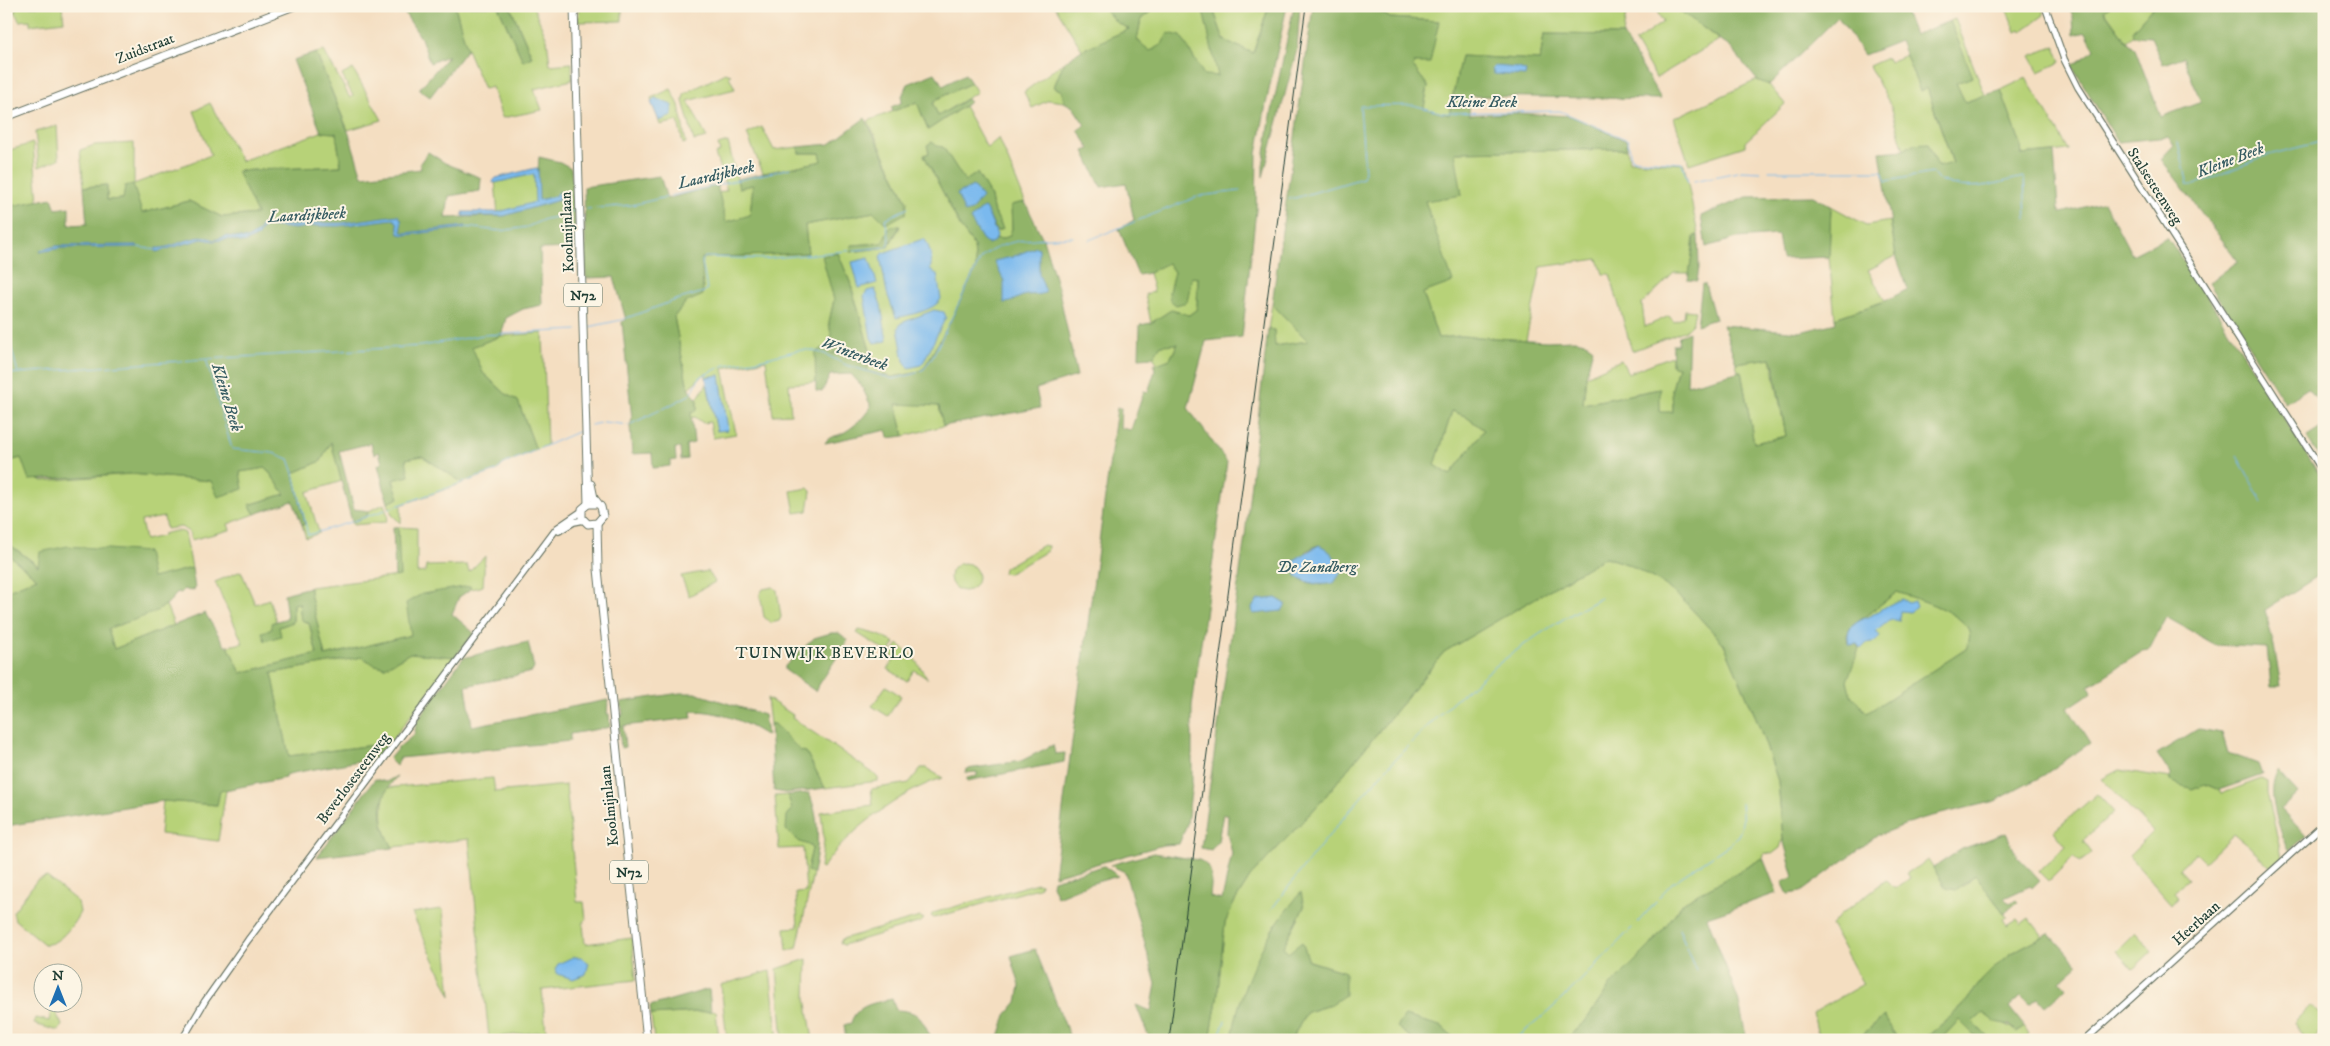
<svg xmlns="http://www.w3.org/2000/svg" width="2330" height="1046" font-family="'IM FELL DW Pica',serif">
<style>
.green{fill:#b7d278;stroke:#6b8856;fill-rule:evenodd}
.forest{fill:#91b468;stroke:#58784e;fill-rule:evenodd}
.water{fill:#7ab9ee;stroke:#4c7b91}
.lines{fill:none;stroke-linecap:round;stroke-linejoin:round}
.stream{stroke:#7ab9ee;stroke-width:1}
.tertiary-casing{stroke:#6a7565;stroke-width:8}
.primary-casing{stroke:#6a7565;stroke-width:9}
.tertiary{stroke:#fff;stroke-width:5.5}
.primary{stroke:#fff;stroke-width:7}
.rail{stroke:#1f3d34;stroke-width:1}
.labels{text-anchor:middle;stroke-width:4;stroke-linejoin:round;paint-order:stroke}
.shield{fill:#fcf5e5;stroke:#617469;stroke-width:1}
.shield-label{font-size:14px;font-weight:bold;fill:#1f3d34}
.street-label{font-size:15px;fill:#1f3d34;stroke:#fcf5e5}
.water-label{font-size:16px;font-style:italic;fill:#365c62;stroke:#fcf5e5}
.neighbourhood-label{font-size:16px;letter-spacing:1px;fill:#1f3d34;stroke:#fcf5e5}
</style>
<rect width="100%" height="100%" fill="#fcf5e5"/>
<filter id="ink" filterUnits="userSpaceOnUse"><feTurbulence type="fractalNoise" baseFrequency=".02" numOctaves="2"/><feDisplacementMap in="SourceGraphic" scale="10" xChannelSelector="R" yChannelSelector="G"/><feConvolveMatrix kernelMatrix="1 2 1 2 8 2 1 2 1" color-interpolation-filters="sRGB"/></filter>
<filter id="wash" filterUnits="userSpaceOnUse"><feTurbulence type="fractalNoise" baseFrequency=".0096" numOctaves="4" result="noise"/><feDisplacementMap in="SourceGraphic" scale="20" xChannelSelector="R" yChannelSelector="G"/><feGaussianBlur stdDeviation="1.12" result="paint"/><feColorMatrix in="noise" values="0 0 0 0 0 0 0 0 0 0 0 0 0 0 0 0 0 1.4 0 .05"/><feComposite in="paint" operator="in"/></filter>
<g filter="url(#wash)">
<rect width="100%" height="100%" fill="#f4dec1"/>
<g class="green">
<path d="M17,6H62L64,21L30,25V20L19,21L15,11Z"/>
<path d="M455,6H498L523,61L532,56L510,6H533L547,39L550,65L572,63V80L534,89L542,110L502,118L492,87L484,89L467,49Z"/>
<path d="M579,6H595L599,9L622,6V21L578,22Z"/>
<path d="M1055,6H1102L1116,22L1129,29L1082,50Z"/>
<path d="M1158,6H1202L1219,76H1204L1181,36L1149,52L1137,39L1141,19Z"/>
<path d="M1212,6H1269L1253,53L1224,40Z"/>
<path d="M1372,6H1627L1623,35L1544,34L1540,60L1461,56L1449,115L1424,108L1428,86L1413,67L1439,21L1390,18Z"/>
<path d="M1654,6H1683L1680,10L1719,40L1656,78L1635,42L1663,22Z"/>
<path d="M2005,6H2042L2044,15L2021,32L2020,30L2016,32Z"/>
<path d="M2111,6H2154L2132,31L2133,36L2126,41L2104,10Z"/>
<path d="M1955,19L1985,95L1965,102L1956,83L1972,76L1950,21Z"/>
<path d="M2055,46L2061,62L2039,72L2030,56Z"/>
<path d="M324,51L350,98L353,96L342,75L353,69L382,120L348,130L316,53Z"/>
<path d="M1906,55L1920,91L1927,88L1953,164L1938,167L1913,144L1904,150L1891,106L1869,66L1887,58L1889,62Z"/>
<path d="M1064,62L1054,87L1062,91L1064,102L1049,100L1032,108L1024,92Z"/>
<path d="M725,73L731,75L729,76L735,89L688,101L707,138L694,141L683,101L684,94Z"/>
<path d="M2026,78L2069,150L2022,155L2021,145L2001,90Z"/>
<path d="M1757,80L1769,85L1785,104L1745,142V146L1689,164L1674,118Z"/>
<path d="M971,83L977,92L938,116L933,104L937,99Z"/>
<path d="M671,89L679,105L686,143L683,144L678,121L660,125L651,98Z"/>
<path d="M917,102L928,130L964,106L987,148L999,138L1025,202L1011,205L1012,229L1009,236L1002,239L984,237L985,211L1003,229L993,209L991,197L977,173L965,182L943,147L924,155L961,228L974,246L976,268L949,324L924,368L915,373L892,377L867,371L871,354L850,282L838,253L823,256L834,300L829,322L834,354L816,353V382L789,384L791,414L773,415L766,360L723,368L736,434L713,438L710,422L703,423L695,417L690,418L691,413L697,410V399L707,384L717,431L720,376L706,377V373L688,388L674,317L685,303L702,258L808,253L805,225L874,212L907,202L868,121ZM890,226L900,227L888,247L851,252L852,245L882,243Z"/>
<path d="M210,103L241,161L321,132L336,133L341,166L237,171L258,214L222,217L189,201L142,213L123,199L107,200V185L84,187L80,150L95,145L134,143V184L211,155L194,111Z"/>
<path d="M57,126L59,159L39,167L35,132Z"/>
<path d="M762,127L774,150L798,147L799,153H820L823,161L763,173L747,134Z"/>
<path d="M728,142L739,188L753,185L750,216L725,222L719,193L727,190L715,154L720,152L718,145Z"/>
<path d="M33,143L38,201L6,207V151Z"/>
<path d="M1627,149L1629,161L1684,164L1698,235L1694,236L1690,273H1674L1642,304L1645,327L1669,316L1674,322L1684,317L1685,310L1695,311L1692,324L1686,330L1632,351L1610,274H1603L1598,259L1541,267L1526,340L1460,336L1438,338L1423,293L1452,282L1425,201L1455,152Z"/>
<path d="M538,168L536,202L498,216L495,180Z"/>
<path d="M1831,206L1866,225L1890,221L1896,256L1868,270L1885,301L1835,318L1829,257Z"/>
<path d="M1167,262L1174,272L1169,292L1193,277L1198,278L1197,309L1189,315L1171,310L1151,323L1145,294L1154,292L1149,273Z"/>
<path d="M1272,304L1308,341L1274,346V330L1268,329Z"/>
<path d="M543,333L547,445L536,450L518,401L506,394L483,373L471,347L501,336Z"/>
<path d="M1178,343L1170,359L1158,364L1153,357L1161,345Z"/>
<path d="M1672,356V366H1678L1672,389L1673,412L1660,413L1659,389L1583,404L1586,376L1621,360L1628,373Z"/>
<path d="M1771,358L1786,436L1754,443L1741,371H1738L1736,363Z"/>
<path d="M910,403L939,406L943,426L904,436L896,404Z"/>
<path d="M1452,411L1465,416L1484,430L1450,475L1435,465Z"/>
<path d="M331,442L342,481L307,492L319,533L306,538L302,525L305,524L294,473L321,461Z"/>
<path d="M422,456L463,483L401,505V523L392,515L388,503L399,498L393,480L405,459Z"/>
<path d="M21,458L42,481L131,474L211,481L239,472L266,468L285,494L249,505L255,514L228,524L230,530L191,540L189,532L181,527L166,529L164,517L141,521L145,540L163,536V534C170,532 178,529 185,533L192,568L188,569L152,579L39,566L6,542V462Z"/>
<path d="M808,488L811,491L808,511L795,513L791,491Z"/>
<path d="M384,504L388,516L386,522L353,525L352,522L366,517L369,511Z"/>
<path d="M398,527L417,528V573L425,572L426,566L467,565L469,572L485,556L483,586L471,589L470,586L411,635L325,656L310,593V587L399,576Z"/>
<path d="M1043,545L1048,546L1047,551L1008,574L1003,573L1004,568Z"/>
<path d="M6,553L37,578L6,591Z"/>
<path d="M1605,557L1630,565L1665,585L1686,603L1724,644L1757,720L1778,781L1783,839L1780,848L1772,854L1764,853L1763,858L1684,902L1651,945L1610,986L1584,1023L1566,1040H1456L1440,1026L1415,1040H1291L1307,1012L1330,1005L1345,972L1288,954L1283,947L1304,907L1273,928L1242,995L1232,1040H1210L1217,1000L1225,923L1235,901L1250,877L1319,804L1444,652Z"/>
<circle cx="964" cy="577" r="14"/>
<path d="M241,571L255,604L269,599L276,621L271,623L279,627L293,622V603H299L301,620L309,623L317,654L241,673L228,646L243,643L215,582Z"/>
<path d="M708,571L715,582L689,596L681,576Z"/>
<path d="M773,587L777,590L781,617L779,621L771,623L764,617L760,594L763,589Z"/>
<path d="M1897,592C1917,599 1954,609 1967,627C1972,634 1969,642 1966,649L1867,713L1851,695L1846,681L1859,649L1851,627Z"/>
<path d="M166,605L174,625L114,649L108,629Z"/>
<path d="M859,630L879,635L895,643L889,653L857,633Z"/>
<path d="M898,644L914,658L928,679L914,670L907,681L888,669L895,658L891,655Z"/>
<path d="M410,653L455,657L390,743L289,756L272,673L362,657L375,665L385,667Z"/>
<path d="M886,686L901,696L888,716L872,706Z"/>
<path d="M767,698L793,715L792,718L873,773L878,778V781L825,788L806,752L801,751L774,724H770Z"/>
<path d="M921,768H926L943,778C903,789 843,835 822,869L820,868L824,841L821,812L873,805L871,789L909,783Z"/>
<path d="M2119,770L2170,778V781L2205,784L2219,790L2221,794L2261,779L2267,782V793L2282,857L2270,868L2248,845L2234,834L2205,862L2196,853L2179,869L2188,879L2174,892L2178,898L2172,905L2129,856L2153,832L2102,779Z"/>
<path d="M493,778L495,792L566,785L577,902H584L586,919L583,924L585,944L632,938L636,980L542,990L546,1031L489,1038L469,839L393,847C380,828 381,809 386,788Z"/>
<path d="M226,790L218,841L160,834L163,801L217,805L219,791Z"/>
<path d="M2097,794L2114,812L2083,841L2092,853L2080,862L2074,856L2049,881L2039,871L2066,846L2054,831Z"/>
<path d="M788,795L792,810L787,816L803,843L808,844L812,849L808,865L810,872L813,873L797,948L787,951L785,928L798,927L796,893L806,892L803,848L779,849L775,796Z"/>
<path d="M1928,860L1946,888L1963,886L1975,875L2007,917L2003,919L2007,925L2017,919L2021,924L2029,918L2043,936L2011,953L2001,961L1982,980L1962,1007L1923,1040H1898L1884,1016L1861,1036L1863,1040H1819L1813,1013L1863,984L1831,925L1845,911L1886,880L1895,889L1910,878L1907,873Z"/>
<path d="M47,877L78,902L80,912C74,924 59,946 44,944L15,920L13,912L37,880Z"/>
<path d="M1037,883L1041,884L1038,888L934,918L931,916L933,913Z"/>
<path d="M442,909L443,910L451,996L412,913Z"/>
<path d="M920,917L924,919L921,922L843,945L840,943L842,939Z"/>
<path d="M2135,932L2152,951L2133,969L2116,951Z"/>
<path d="M807,959L806,998L813,1040H783L777,969Z"/>
<path d="M770,971L778,1040H727L721,985Z"/>
<path d="M52,1004H54L56,1013L62,1025L59,1031L34,1024L36,1018L49,1021Z"/>
<path d="M2311,1005L2324,1016V1025L2313,1040H2305L2294,1022Z"/>
<path d="M716,1011L719,1040H654L651,1015Z"/>
<path d="M1983,1013C1996,1023 2005,1021 2017,1032L2024,1026L2029,1034L2023,1040H1990L1973,1022Z"/>
<path d="M1959,1020L1979,1040H1940Z"/>
</g>
<g class="forest">
<path d="M409,6H455L467,49L430,97L419,89L449,55L430,63L421,38L402,9Z"/>
<path d="M498,6H510L532,57L523,61Z"/>
<path d="M1102,6H1158L1141,19L1137,40L1150,51L1162,44L1168,33L1181,36L1204,75L1218,76L1202,6H1212L1224,40L1253,53L1269,6H1287L1266,104L1257,154L1256,210L1242,337L1206,341L1188,408L1227,462L1192,706V784L1187,824L1179,844L1163,845L1054,876L1117,408H1121L1120,428L1131,430L1144,391L1148,392L1155,371L1154,365L1170,359L1178,344L1161,345L1153,357L1139,358L1140,325L1151,323L1171,310L1189,315L1197,309L1198,278L1192,277L1187,302L1176,305L1170,300L1169,292L1174,272L1168,263L1149,273L1138,275L1119,229L1134,220L1126,183L1101,187L1084,151L1090,149L1078,130L1085,125L1073,107L1064,102L1062,91L1054,87L1064,62L1082,50L1129,29L1116,22Z"/>
<path d="M1294,6H1300L1297,49L1263,177V166L1270,121Z"/>
<path d="M1313,6H1372L1390,18L1439,21L1430,63H1414L1413,67L1428,86L1424,108L1449,115L1461,56L1540,60L1544,34L1623,35L1661,99L1470,96L1469,115L1514,113L1571,116L1627,141V149L1455,152L1462,195L1425,201L1453,282L1423,293L1438,338L1460,336L1547,341L1575,340L1585,342L1593,348L1586,376L1583,404L1660,389V412H1673L1672,389L1678,367L1672,366L1673,345H1678L1679,336L1689,332L1687,385L1741,371L1754,443L1786,436L1774,367L1771,358L1736,363L1723,325L1800,332L1836,323L1835,318L1885,301L1908,289L1896,256L1880,152L1904,150L1913,144L1928,143L1938,167L1953,163L1927,88L1920,91L1900,41L1864,55L1838,17L1769,85L1757,80L1731,48L1679,10L1683,6H1903L1914,35L1950,21L1973,77L1956,83L1965,102L2001,90L2021,145L2022,155L2054,152L2058,209L2061,213L2104,202L2132,255L2167,237L2201,287L2324,482V572L2265,610L2274,646L2281,686H2271L2267,648L2216,645L2166,617L2149,650L2143,651L2089,686L2092,692L2068,708L2090,743L2044,775L1995,801L1920,819L1878,835L1801,892L1788,894L1782,882L1794,877L1783,839L1778,781L1757,720L1724,644L1686,603L1665,585L1630,565L1605,557L1444,652L1319,804L1250,877L1235,901L1225,923L1217,1000L1210,1040H1150L1136,1005L1151,1011L1156,984L1125,872L1110,865L1154,853L1199,860C1215,867 1211,883 1210,897L1222,900L1232,853L1227,833L1228,814H1223L1218,841L1211,850L1201,848L1245,536L1268,329L1274,330L1275,346L1308,341L1272,304ZM1452,411L1465,416L1484,430L1450,475L1435,465ZM1318,545L1322,585L1306,582L1296,576L1306,551ZM1897,592C1917,599 1954,609 1967,627C1972,634 1969,642 1966,649L1867,713L1851,695L1847,681L1859,649L1857,644H1848L1847,635L1851,627Z"/>
<path d="M2069,6H2111L2104,11L2126,41L2135,49L2161,117L2201,102L2183,57L2163,64L2151,37L2133,36L2132,31L2154,6H2324V408L2308,388L2285,403L2217,296L2209,283L2238,261L2161,159L2174,145L2168,137L2118,142L2072,66L2095,50L2086,32L2074,35L2073,17Z"/>
<path d="M316,53L349,134L362,176L421,169L420,163L428,152L445,163L481,178L480,191L449,196L446,218L498,216L536,202L539,157L560,162L571,168L577,248L540,249L542,305L523,309L506,318L501,336L472,347L483,373L506,394L518,401L536,450L504,464L496,471L463,483L422,456L406,459L409,476L393,480L399,498L388,503L378,465L382,463L379,452L374,454L371,443L339,451L354,509L369,511L366,517L352,522L331,442L321,461L294,473L305,524L302,525L293,501L255,514L249,505L285,494L266,468L240,472L243,489L218,497L211,481L131,474L29,480L21,458L6,462V207L52,198L56,209L69,207V225L87,224L84,187L107,185V200L123,199L125,186L133,184L142,213L189,201L222,217L257,214L237,171L341,166L336,133L321,132L293,60Z"/>
<path d="M935,73L943,86L965,74L971,83L937,99L933,104L938,116L967,99L970,102L928,130L917,102L893,111L891,107L901,103L902,96L908,84Z"/>
<path d="M865,118L907,202L906,213L886,224L874,212L805,225L808,253L702,258L703,295L685,303L674,317L688,388L697,399V410L691,413L694,443L686,445L687,459L681,460L680,448H675L676,460L670,461V466L653,468L652,453L632,454L630,426L632,419L622,322L626,320L614,277L586,278L584,187L660,176L667,199L717,185L726,222L750,215L753,185L739,188L737,179L822,161L820,153H799L798,147L830,144Z"/>
<path d="M932,142L937,146L943,147L965,181L977,173L991,197L993,209L1003,229L997,231L986,211L984,237L1002,239L1009,236L1012,229L1011,205L1025,202L1043,239L1059,291L1077,376L1036,389L1040,408L943,426L939,406L896,404L904,436L888,438L887,430L825,443C829,436 834,437 841,434C852,429 866,416 871,406L861,385L851,374L830,375L822,392L816,391L815,353L822,348L834,354L829,322L834,300L822,256L838,253L850,282L871,354L867,371L892,377L915,373L924,368L949,324L976,268L974,246L961,228L924,155L929,153L927,145Z"/>
<path d="M1813,196L1831,206L1829,257L1782,259L1778,235L1737,238L1706,247L1701,216L1747,197Z"/>
<path d="M890,226H900L888,247L850,252L851,245L882,243Z"/>
<path d="M1698,235L1699,268L1697,281L1688,280L1695,236Z"/>
<path d="M1702,284H1705L1715,319L1697,325Z"/>
<path d="M2324,426V464L2307,437Z"/>
<path d="M393,527H398L400,576L395,577Z"/>
<path d="M6,542L38,566L40,552L68,546L147,552L152,578L192,568L195,589L190,591L184,589L181,593L177,592C166,614 130,620 108,629L114,649L205,613L225,646H228L241,673L317,654L309,623L301,620L299,603L293,604V622L279,627L281,636L265,641L262,632L272,629L271,623L287,618L284,594L310,587V593L325,656L411,635L406,603L422,594L470,586L471,589L459,597L452,614L474,633L455,657L410,653L385,667L375,665L362,657L272,673L289,756L389,743L381,757L293,773L285,775V778L220,791L217,805L163,801L6,826V591L37,578L6,553Z"/>
<path d="M831,633H839L848,640L815,691L785,670V666L814,638Z"/>
<path d="M528,642L534,668L532,672L466,686L472,726L608,700L607,714H609L610,727L570,734V741L400,758L396,766L389,759L399,747L414,735L417,721L463,658Z"/>
<path d="M680,693H695L764,715L767,736C742,720 720,711 691,711L692,718L623,726L625,747L621,748L618,716L623,715L621,702Z"/>
<path d="M770,724H774L801,751L806,752L825,788L786,793L774,791Z"/>
<path d="M2198,729L2222,733L2228,753L2258,764L2262,775L2219,790L2205,784L2192,789L2170,781V774L2157,754Z"/>
<path d="M1053,745L1055,754L1065,753L1064,762L967,781V778L977,776V772L966,773L967,769L1021,761Z"/>
<path d="M2278,771L2298,793L2281,809L2306,836L2289,851L2286,847C2279,824 2265,794 2278,771Z"/>
<path d="M397,776C376,800 378,821 393,848L317,857L375,779L386,782Z"/>
<path d="M809,793C820,818 819,847 813,873L807,871L812,849L811,846L800,842L786,830L787,816L792,810L788,795Z"/>
<path d="M2006,833L2017,856L2040,880L2032,888L2030,886L2004,898L2010,904L2016,900L2018,902L2004,913L1975,875L1956,890L1946,888L1933,868L1962,849Z"/>
<path d="M1763,858L1777,893L1707,917L1738,999L1747,1040H1566L1584,1023L1610,986L1651,945L1684,902Z"/>
<path d="M1104,866L1118,876L1086,885L1057,897L1052,885L1053,880Z"/>
<path d="M1301,892L1304,907L1283,947L1288,953L1302,942L1309,961L1345,972V995L1330,1005L1307,1012L1291,1040H1232C1237,1001 1253,962 1273,929C1281,916 1292,904 1301,892Z"/>
<path d="M2049,933L2078,965L2060,981L2066,988L2045,1006L2038,998L2029,1004L2021,996L2009,1007L2024,1026L2017,1032L2010,1025L1995,1022L1983,1013L1973,1022L1990,1040H1979L1959,1020L1940,1040H1923L1962,1007L1982,980L2001,961L2011,953Z"/>
<path d="M1035,949L1071,1040H998L1006,1015L1017,1002L1020,986L1011,956Z"/>
<path d="M709,989L711,1011L651,1015L650,1006Z"/>
<path d="M892,999L896,1010C921,1011 921,1019 932,1040H846L844,1025L851,1023C856,1004 876,1003 892,999Z"/>
<path d="M1405,1016L1440,1026L1456,1040H1414L1397,1027Z"/>
<path d="M1884,1016L1898,1040H1863L1861,1036Z"/>
</g>
<g class="water">
<path d="M1495,66L1519,68L1526,71L1525,76L1494,74L1492,69Z"/>
<path d="M655,98L672,105V116L659,121L651,102Z"/>
<path d="M536,168L538,169L539,200L555,196L559,191V200L504,216H463V212H499L535,202L534,174L495,183L492,182L496,178Z"/>
<path d="M973,186L982,197L971,211L965,213L957,194Z"/>
<path d="M983,208L986,209L997,235L995,241L988,244L984,242L970,219Z"/>
<path d="M398,215L401,219L402,232L405,233L466,226L465,228L405,235L399,234L397,222L393,219L339,226H313L295,229L268,226L262,228L258,236L244,243L229,239L214,241L202,239L156,252V248C172,250 197,230 214,240L227,236L247,239L258,232L262,224L294,226L311,223H342Z"/>
<path d="M923,239L926,241C931,252 933,259 930,270L937,274L941,299C934,311 909,315 896,318L887,293L880,256L883,253Z"/>
<path d="M129,245H137L138,247L61,248L40,252L41,250L56,246Z"/>
<path d="M1036,247L1039,248V274L1046,292C1038,297 1030,293 1023,296C1016,298 1012,303 1004,303V281L994,261L1012,257Z"/>
<path d="M869,258L877,283L859,288L852,262Z"/>
<path d="M875,289L881,305L887,341L874,343L871,338L864,296L867,291Z"/>
<path d="M934,310L944,312L946,317L924,361L921,365L909,368L904,361L898,328L901,323Z"/>
<path d="M720,375L728,430L717,431L706,377Z"/>
<path d="M1319,545C1331,550 1337,560 1342,571L1334,583C1320,586 1309,584 1296,576L1294,560Z"/>
<path d="M1276,598L1286,604L1282,611L1253,614L1252,607L1258,600Z"/>
<path d="M1902,599L1908,603L1914,601L1916,607L1910,612L1900,611L1899,621C1890,617 1882,625 1876,631L1880,636L1876,641L1867,643L1861,649L1857,644L1849,645C1843,623 1862,621 1877,612C1885,607 1892,603 1902,599Z"/>
<path d="M573,957H581L589,963L586,974L573,979L557,974L555,969L558,964Z"/>
</g>
<g class="lines">
<g class="stream">
<path d="M2178,142L2188,185H2194L2268,155L2324,141"/>
<path d="M1769,171H1882L1886,181L1933,173L1938,179"/>
<path d="M1940,180C1970,194 1994,183 2024,177L2026,219"/>
<path d="M1694,181L1742,171L1761,172"/>
<path d="M1289,198H1295L1363,178L1365,171L1360,106L1413,105L1443,113L1560,111L1628,140L1631,159L1682,163L1688,182"/>
<path d="M587,209L632,205L790,168"/>
<path d="M466,227L501,231L527,227L545,219L567,215L574,210"/>
<path d="M1089,240L1199,196L1240,191"/>
<path d="M138,247L156,250"/>
<path d="M589,327L621,320L676,300L704,292L707,289L702,261L705,257L763,259L887,247L890,241L885,219L908,208"/>
<path d="M6,328L18,373"/>
<path d="M207,359L422,346L483,335L577,330"/>
<path d="M6,374L206,359L232,449L273,453L289,459L294,473L308,535L351,522L496,471L504,464L582,430"/>
<path d="M663,409L691,394L700,377L725,365L759,360L799,350H811L825,354L846,365L893,379L914,374L924,369L933,356L981,258C1006,236 1042,239 1073,237"/>
<path d="M591,425L604,422L629,425L660,410"/>
<path d="M2237,456L2262,502"/>
<path d="M1659,897L1672,883L1733,842C1744,830 1743,819 1741,803"/>
<path d="M1271,910C1362,789 1464,668 1601,598"/>
<path d="M1638,922L1656,902"/>
<path d="M1679,929L1685,943"/>
<path d="M1686,947L1696,971"/>
<path d="M1217,1040L1225,1021"/>
<path d="M1513,1040C1558,1008 1593,967 1632,928"/>
</g>
</g>
</g>
<g filter="url(#ink)">
<g class="lines">
<g class="tertiary-casing">
<g id="tertiary">
<path d="M2045,6L2064,59L2078,87L2324,473"/>
<path d="M559,531L574,522L584,520"/>
<path d="M182,1040L205,1001L248,940L557,528L582,511"/>
<path d="M2085,1040L2324,824"/>
</g>
</g>
<g class="primary-casing">
<g id="primary">
<path d="M574,6L588,504"/>
<path d="M6,117L294,6"/>
<path d="M591,484L594,498L601,507L603,516L597,523L588,524L582,518V509L588,504H597"/>
<path d="M597,523L598,569L647,1040"/>
</g>
</g>
<use href="#tertiary" class="tertiary"/>
<use href="#primary" class="primary"/>
<path class="rail" d="M1169,1040L1306,6"/>
</g>
</g>
<g class="labels">
<g class="shield">
<rect x="564" y="283.5" width="38" height="23" rx="4"/>
<rect x="610" y="860.5" width="38" height="23" rx="4"/>
</g>
<g class="shield-label">
<text x="583" y="300">N72</text>
<text x="629" y="877">N72</text>
</g>
<g class="street-label">
<text transform="translate(145 48) rotate(-21)" y="5">Zuidstraat</text>
<text transform="translate(2155 186) rotate(57)" y="5">Stalsesteenweg</text>
<text transform="translate(567 232) rotate(-92)" y="5">Koolmijnlaan</text>
<text transform="translate(353 778) rotate(-53)" y="5">Beverlosesteenweg</text>
<text transform="translate(609 806) rotate(-96)" y="5">Koolmijnlaan</text>
<text transform="translate(2196 923) rotate(-42)" y="5">Heerbaan</text>
</g>
<g class="water-label">
<text x="1482" y="107">Kleine Beek</text>
<text transform="translate(2230 159) rotate(-21)" y="6">Kleine Beek</text>
<text transform="translate(716 174) rotate(-13)" y="6">Laardijkbeek</text>
<text transform="translate(307 214) rotate(-3)" y="6">Laardijkbeek</text>
<text transform="translate(855 353) rotate(20)" y="6">Winterbeek</text>
<text transform="translate(228 397) rotate(73)" y="6">Kleine Beek</text>
<text x="1317" y="572">De Zandberg</text>
</g>
<g class="neighbourhood-label">
<text x="825" y="658">TUINWIJK BEVERLO</text>
</g>
</g>
<rect width="2330" height="1046" fill="none" stroke="#fcf5e5" stroke-width="25"/>
<g transform="translate(58 988)"><circle r="24" fill="#fcf5e5" stroke="#a4ab9e"/>
<path d="M0-4L9 19L0 12L-9 19Z" fill="#1f6fb2"/>
<text y="-8" font-size="14" font-weight="bold" text-anchor="middle" fill="#1f3d34">N</text>
</g>
</svg>
